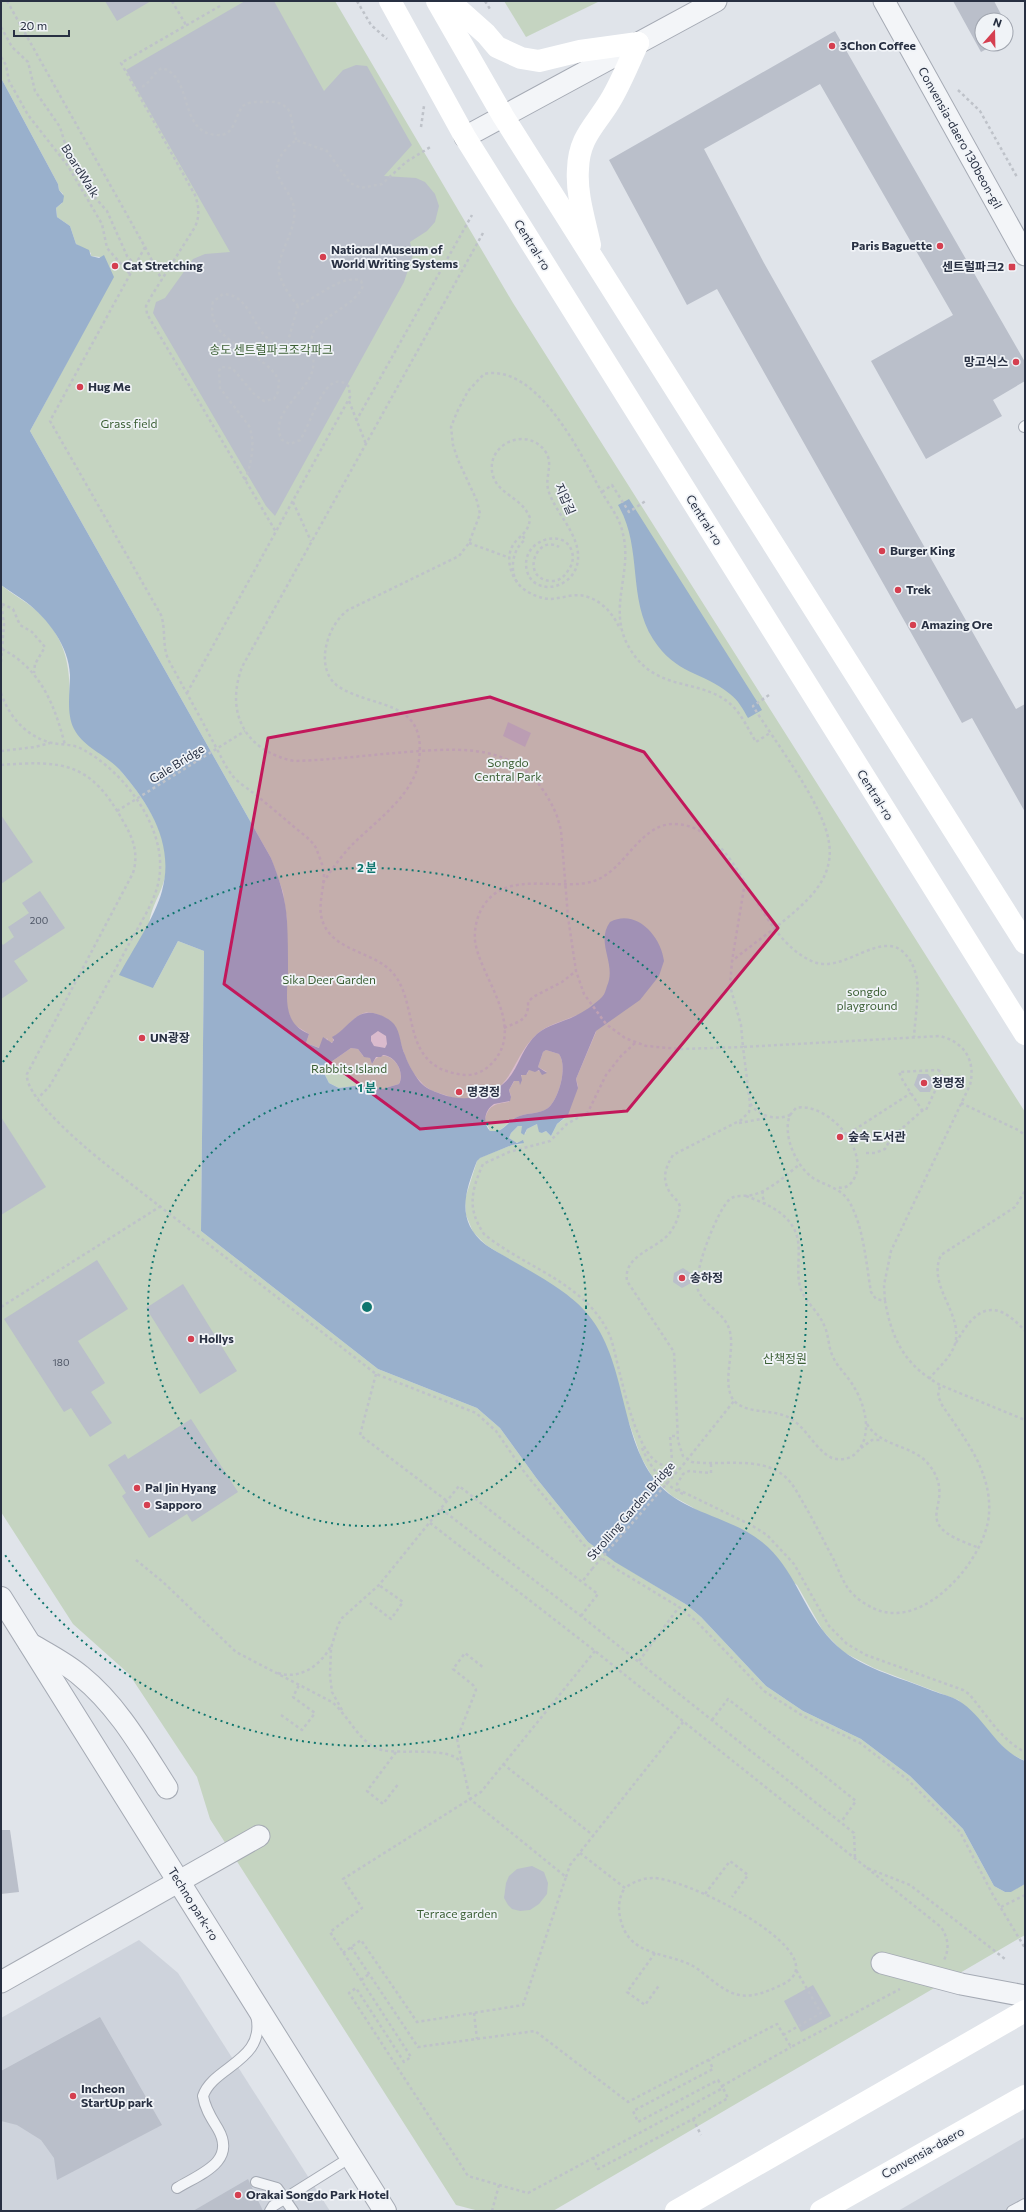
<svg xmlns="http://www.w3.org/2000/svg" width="1026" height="2212" font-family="Commissioner,'Noto Sans KR',sans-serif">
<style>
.built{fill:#ced3dc}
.green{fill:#c5d4c1}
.water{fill:#99b0cc;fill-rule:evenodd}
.building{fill:#babfca}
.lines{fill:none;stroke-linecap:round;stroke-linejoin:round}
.service-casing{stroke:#a5aab4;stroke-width:12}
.minor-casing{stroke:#a5aab4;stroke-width:23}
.tertiary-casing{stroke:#a5aab4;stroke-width:24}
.path{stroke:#bec2c9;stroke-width:2.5;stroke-dasharray:3 3;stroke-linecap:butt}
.service{stroke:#f3f5f8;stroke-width:10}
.minor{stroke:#f3f5f8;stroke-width:21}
.tertiary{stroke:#f3f5f8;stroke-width:22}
.secondary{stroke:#fff;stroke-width:22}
.path-bridge{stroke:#bec2c9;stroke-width:2.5;stroke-dasharray:3 3;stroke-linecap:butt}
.marked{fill:#c2185b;fill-opacity:0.2;stroke:#c2185b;stroke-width:3;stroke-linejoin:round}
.ring{fill:none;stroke:#0f766e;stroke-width:2;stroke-dasharray:2 4}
.poi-dot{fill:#d53f50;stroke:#f0f3f7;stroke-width:1.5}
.labels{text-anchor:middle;stroke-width:3.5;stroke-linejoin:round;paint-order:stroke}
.number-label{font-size:10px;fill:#4c5464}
.poi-label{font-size:12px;font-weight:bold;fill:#283042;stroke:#f0f3f7;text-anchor:start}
.street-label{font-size:12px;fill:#283042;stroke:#f0f3f7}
.park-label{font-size:12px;fill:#3b5f34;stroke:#f0f3f7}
.centre{fill:#0f766e;stroke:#f0f3f7;stroke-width:2}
.ring-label{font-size:12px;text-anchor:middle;font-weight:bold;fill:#0f766e;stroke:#f0f3f7;stroke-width:3.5;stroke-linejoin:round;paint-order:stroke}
</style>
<rect width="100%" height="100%" fill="#e0e4ea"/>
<g class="built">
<path d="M139,1940L178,1973L330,2211H1V2018Z"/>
<path d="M1025,2137V2211H898Z"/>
</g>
<g class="green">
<path d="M1,1H335L513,303L1025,1112V1761L1009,1753L958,1700L874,1668L843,1652L823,1631L797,1585L692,1507L672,1496L653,1478L641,1457L629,1423L571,1298L486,1245L473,1232L466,1215L465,1199L477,1161L479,1158L512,1145L523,1144L515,1142L509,1138L511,1133L518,1126H522V1133L525,1134L527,1129L537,1124L542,1133L546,1131L551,1136L557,1124L564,1119L578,1086L576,1079L596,1032L577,1015C564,1021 546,1025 536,1035C510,1059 514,1095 468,1099C460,1100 452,1098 445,1095C436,1092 427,1090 421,1082C414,1075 407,1063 404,1053C398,1036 398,1022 379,1015C374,1013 369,1012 364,1013C352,1017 345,1031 333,1037V1042L329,1043L327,1038L320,1048L306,1043L309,1034L293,1024L287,1008V920L283,892L271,858L30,431L113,277L100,257L91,256V253L76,244L70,226L57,217L56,208L62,203L63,194L59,190L58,184L1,78Z"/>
<path d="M504,1H600L526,37Z"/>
<path d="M1,585C12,594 25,601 36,610C71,642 70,673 70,716C106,756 172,813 166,872C163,891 154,901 150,918C147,929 152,974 153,988L178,941L204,951L201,1231L378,1369L477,1408L500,1428L537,1479L588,1542L616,1562L687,1605L701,1617L766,1686L803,1711L861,1739L910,1776L963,1829L994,1886L1005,1892H1010L1025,1884V1935L553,2211H479L456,2205L210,1819L197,1777L129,1674L73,1624L1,1512Z"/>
<path d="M351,1048L358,1049L363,1056L370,1058L372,1064C383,1043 408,1067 399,1084L382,1089L361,1085L339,1088L329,1083L325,1075L328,1066L331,1062Z"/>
<path d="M546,1050L559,1054C568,1066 559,1099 548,1108C539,1115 525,1112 515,1118C509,1121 505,1128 498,1131H490L485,1120C488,1105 495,1104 509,1102L511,1096L509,1090L515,1080L519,1081V1084L522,1074H527L529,1070L547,1072L538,1067L543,1052Z"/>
</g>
<g class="water">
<path d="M1,78L58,184L59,190L64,196L63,202L56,208L57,217L70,226L76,244L89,250L91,256L99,258L104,255L114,277L30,431L271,858C279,878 286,899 287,921C288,938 288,956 288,973C287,997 282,1023 309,1034L306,1043L319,1048L323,1037L332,1043L334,1040L332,1037C345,1031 353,1014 367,1013C375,1012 388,1017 394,1024C401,1033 400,1045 405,1055C408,1064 414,1074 420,1082C425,1088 433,1091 441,1094C463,1102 484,1099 503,1084C518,1072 521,1048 537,1034C547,1025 563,1022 575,1016C584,1012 595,1004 602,997C605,994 606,989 607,986C617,964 595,943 610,922C636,908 661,936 664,961L659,976L640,1000L596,1031L576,1079L578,1088L568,1115L557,1124L551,1136L546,1131L542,1133L539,1132L537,1124L527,1129L524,1135L521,1133L522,1126H518L511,1133L509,1138L517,1143L523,1140L524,1143L512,1145L480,1158L477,1161C465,1192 455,1221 486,1245C514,1263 563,1286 584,1310C626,1355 618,1426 652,1476C677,1513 729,1515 762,1542C795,1568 803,1611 832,1641C857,1668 900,1677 933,1691C941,1694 951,1696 959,1701C984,1716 996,1750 1025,1761V1884L1011,1892H1005L994,1886L963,1829L910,1776L861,1739L803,1711L766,1686L701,1617L687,1605L615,1562L588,1542L537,1479L500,1428L477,1408L378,1369L201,1231L204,951L178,941L153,988L119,975C132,951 155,917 162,891C175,844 149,803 119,769C106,755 83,747 74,729C66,713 70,692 70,675C69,646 48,619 26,602C18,596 9,591 1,585ZM378,1031L386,1036L387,1044L385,1048L374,1046L371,1041V1036ZM351,1048L358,1049L364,1057L370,1058L372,1064L376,1057H381L383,1055C396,1056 405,1073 399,1084L382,1089L361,1085L339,1088L329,1083L325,1075L328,1066L331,1062ZM546,1050L559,1054C568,1066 559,1099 548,1108C538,1115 525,1112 515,1118C509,1122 505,1128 498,1131H490C482,1122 485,1110 494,1104L510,1101L511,1097L509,1090L514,1081H519L520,1085L522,1080L521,1075H526L529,1070L535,1072L539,1070L542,1075L547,1073L538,1067L543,1052Z"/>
<path d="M629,499L758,703L762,710L748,718C743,709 738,700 730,694C702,671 676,675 653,639C627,598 643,547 618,505Z"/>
</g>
<g class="building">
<path d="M105,1H151L117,21Z"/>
<path d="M245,1H274L324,91L343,70L356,65L367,66L412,145L384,176L416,178L425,182L435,194L439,206L435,222L427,231L410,242L413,255L404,282L275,516L266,506L153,313L156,302L165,298L193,259L205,254L230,252L126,70Z"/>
<path d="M953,1H994L1004,20H982V44H996L981,52Z"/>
<path d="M835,31L1025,362V381L993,400L1002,416L926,459L871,361L953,315L820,84L704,149L764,263L1016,709L1025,704V812L972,718L962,723L717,289L687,305L609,160Z"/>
<path d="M508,722L531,733L525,747L503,736Z"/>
<path d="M1,815L33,862L1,884Z"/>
<path d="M40,891L65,928L14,961L28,981L1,999V942L3,945L14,937L8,927L29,913L22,903Z"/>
<path d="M918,1074H928L934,1082L930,1092H920L914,1085Z"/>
<path d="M1,1117L46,1187L1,1215Z"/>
<path d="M97,1260L128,1309L78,1341L105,1383L91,1392L112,1423L90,1437L71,1408L64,1412L4,1319Z"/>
<path d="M683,1268L692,1274L691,1283L682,1288L673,1282L674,1273Z"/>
<path d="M183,1284L237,1371L200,1394L146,1308Z"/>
<path d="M191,1419L238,1492L192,1522L187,1514L149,1538L122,1496L126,1493L108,1465L125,1454L128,1459Z"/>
<path d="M1,1830H10L19,1892L1,1894Z"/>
<path d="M532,1866L544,1872L548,1883L547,1894L539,1904L530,1910L520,1911L512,1909L508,1905L504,1898L506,1883L509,1876L517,1869Z"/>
<path d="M813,1985L831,2016L801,2032L784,2001Z"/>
<path d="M100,2017L162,2125L57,2180L54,2158L41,2140L17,2125L1,2121V2071Z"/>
<path d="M248,2179L263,2211H193Z"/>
</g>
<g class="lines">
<g class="service-casing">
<g id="service">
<path d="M1024,427L1025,426"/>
<path d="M256,2182L277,2188L293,2211"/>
<path d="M177,2188C200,2174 237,2162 218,2129C212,2119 205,2109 203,2096C213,2066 267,2061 256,2015"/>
<path d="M270,2211L273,2206L351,2157"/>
<path d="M1012,2211L1025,2204"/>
</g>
</g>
<g class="minor-casing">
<g id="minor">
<path d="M884,1L1025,255"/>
<path d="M465,137L716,1"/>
<path d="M29,1643C46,1653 66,1663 81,1676C118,1706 142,1749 167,1788"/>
<path d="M882,1963L961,1984L1025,1996"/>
<path d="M1,1982L259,1836"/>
</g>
</g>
<g class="tertiary-casing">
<path id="tertiary" d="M1,1598L385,2211"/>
</g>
<g class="path">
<path d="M7,1L145,247L50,421L161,615C166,629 162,644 168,659C182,685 197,711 211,738C218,750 224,765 232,775C237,782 246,787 252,792C266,803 280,815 293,826C301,833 311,839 316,848C319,856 323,865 324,873C324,895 313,914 330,934C348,954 380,954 396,977C416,1006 405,1051 441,1069C449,1072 458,1075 467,1075C478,1075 487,1069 494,1061C525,1024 480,977 475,941C474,929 477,915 484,905C508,869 561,892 594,881C626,870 639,824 674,824C708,824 730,857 745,882L732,961"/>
<path d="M172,1L186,25"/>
<path d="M357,1L371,25L387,39"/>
<path d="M485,1L490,9"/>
<path d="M220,6L121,63L195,195C199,207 200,215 195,227L152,295L146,306L147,314L276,532"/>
<path d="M1,27L12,47L28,62L35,91L60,127L68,153L83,170L90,192L107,211L127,256L135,265"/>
<path d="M1,57L6,65L9,81L28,115L68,166L102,224L107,248L130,274"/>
<path d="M142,87C151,82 153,73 162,68C194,77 178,132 216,135C236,137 234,116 243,106C246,103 253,102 258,102C271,102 281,99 290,112L296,140"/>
<path d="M958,90L980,111L1017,177"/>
<path d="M421,127L424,106"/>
<path d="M483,233L242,667C225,713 245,751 294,761C331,760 369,755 406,752C473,747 527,744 557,816L561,830L568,917L576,971L584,994L606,1024L625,1038L646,1046L681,1049L743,1047L750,1103C758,1116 776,1121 790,1115C782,1135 796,1166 813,1178C826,1186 842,1188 850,1203C864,1229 866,1263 871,1292L876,1299L885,1301C892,1340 905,1365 940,1385L1025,1420"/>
<path d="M145,247L162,280"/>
<path d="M298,306C290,296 277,279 279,265C283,243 299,226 293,203C289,191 276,180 277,167C278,156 288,146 296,140L327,151L350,183L361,188L382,184L406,162L432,146"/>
<path d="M349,401L366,444"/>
<path d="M356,421L472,215"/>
<path d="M602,492L612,485L629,512L647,500"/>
<path d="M293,502L311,541"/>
<path d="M523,536L525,540C513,548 509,570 517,582C522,590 534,596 543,598C558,602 572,591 588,597C603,602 614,615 620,629"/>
<path d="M469,543L510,558"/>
<path d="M517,582C508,569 505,551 518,539C525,532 529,529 530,518C522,497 499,495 493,476C484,445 526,425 545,451C554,463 545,476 548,489C552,504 564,518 571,532C599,583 536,604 527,571C519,540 565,526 572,552C574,558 572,565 569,569C565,576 560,581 552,581C519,580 536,533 559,547"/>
<path d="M2,604L13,609L20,625L32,632L45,647L35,664L34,673"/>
<path d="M2,649C41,669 55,706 65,745"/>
<path d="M1,662L4,624L1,603"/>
<path d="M1,693C9,717 27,737 52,743C62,745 73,744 82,749C122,770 163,823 160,870C159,896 142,920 130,942C104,991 77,1039 49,1087L38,1098"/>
<path d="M187,693L350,397L349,387C326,363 311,425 300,440L290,444L282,440C269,416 300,397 310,377C319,359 306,342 315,329C327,314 356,304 363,286L361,281C343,273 315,299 298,306L288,341L281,345C252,340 255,295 223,294L213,302C204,344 266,350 279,381L278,392L274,399L264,401L255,395L232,368L221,367L219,371L220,388L249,426C256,444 251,463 245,481"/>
<path d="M769,695L753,706C774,741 824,804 829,843C832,861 826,877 815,891C796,915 756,941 732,961L730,986L741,1025L743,1047L940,1036C964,1042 976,1060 970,1085L891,1251L884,1285L885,1301"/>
<path d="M1,751L35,747L50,743"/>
<path d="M1,765C64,760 91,763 123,821C133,838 139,853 133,873L27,1074C24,1099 94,1155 113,1170L376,1374L476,1413L496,1431L525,1473L584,1545L618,1570L679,1607L697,1622L764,1691L803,1716L860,1743L908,1780L960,1832L993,1895L1025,1948"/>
<path d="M323,883C331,870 340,858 350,847C374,822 414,796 419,760C427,699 374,709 339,687C313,669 327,625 348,610L459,556L469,543L480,514L477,501L458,460L453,445L451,427L457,412L468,391L484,374C537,363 581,454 601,491C609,505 620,518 623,534C633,574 606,610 630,649C656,692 697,678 728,702C741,712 748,729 756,742L770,733"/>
<path d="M745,883C763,910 781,949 814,962C844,974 882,928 905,954C912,961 915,970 917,979C919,997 915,1019 914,1037"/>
<path d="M504,1028C519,1021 529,1021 528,1002L533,997L562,982L576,971"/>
<path d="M635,1043L621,1056L606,1075L588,1112L567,1124L550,1141L509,1152L483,1164C471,1191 467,1209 484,1234C525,1268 587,1283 610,1336C619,1359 635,1473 670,1465L672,1460L670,1436H678"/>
<path d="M938,1070L941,1072L942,1076L926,1110H922L903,1081L899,1072Z"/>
<path d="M961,1103L1018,1130L1025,1135"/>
<path d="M750,1104L749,1112L741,1120L673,1155C665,1168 661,1180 671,1194C674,1198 679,1201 680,1207C679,1217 675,1227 668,1235C654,1250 623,1256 627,1281L674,1352L678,1441L683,1456L692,1462C720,1466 759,1456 783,1475C791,1481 796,1490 801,1499C813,1519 823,1540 834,1560C838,1569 842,1579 847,1587C853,1596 864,1604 873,1608C923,1633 986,1559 989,1514C992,1471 964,1438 942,1405L938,1396L940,1385"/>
<path d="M790,1115L796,1108C828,1101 873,1153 852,1182C848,1187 843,1189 836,1187"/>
<path d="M739,1123L767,1118"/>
<path d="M854,1130L911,1093"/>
<path d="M866,1153H875L885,1149L891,1138L923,1110"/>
<path d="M763,1191L762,1195L765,1203"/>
<path d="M746,1196C764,1203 783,1210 793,1227C805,1246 793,1272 802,1292C808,1304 819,1313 824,1325C829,1335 828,1347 833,1357C838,1368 848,1376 854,1387C865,1405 873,1434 857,1452C851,1459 841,1461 832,1458C817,1451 807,1430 793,1420C774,1407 750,1416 734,1401C721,1383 735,1354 730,1332C726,1313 705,1307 698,1290C692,1275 717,1211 729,1200C735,1194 744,1197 752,1195C770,1191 786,1175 800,1164"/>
<path d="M1,1307L161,1206"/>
<path d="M956,1343C975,1308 994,1296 1025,1331"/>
<path d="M376,1374L360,1435L447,1501"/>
<path d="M929,1379C937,1369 949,1359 954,1347C966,1315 926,1287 941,1255L1015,1207L1025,1191"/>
<path d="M867,1424C881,1448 914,1444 930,1466C960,1507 902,1521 977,1547"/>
<path d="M642,1448C650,1467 664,1485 683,1494"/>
<path d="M861,1448L872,1440H882"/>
<path d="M711,1464V1473L689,1471L683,1474L677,1484L679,1490L751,1525L767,1535L794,1564L829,1626L847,1644L866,1655L963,1690L969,1694C986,1714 1001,1740 1025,1752"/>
<path d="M683,1465L734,1401"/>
<path d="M441,1509L581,1616L854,1833L855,1858"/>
<path d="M430,1523L595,1651L867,1868L910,1885L1005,1959"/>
<path d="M136,1560L163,1582L236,1652L332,1702C349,1716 360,1745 382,1750C401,1755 452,1745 462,1764"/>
<path d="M370,1603L391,1619L403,1602L379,1585"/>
<path d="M581,1616L598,1594L582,1582"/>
<path d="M639,1661L679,1607"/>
<path d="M278,1673C300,1680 320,1666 331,1646"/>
<path d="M342,1710L332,1692L330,1676L331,1648L338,1625L342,1618L379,1585L459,1486L582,1582L592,1569"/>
<path d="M281,1715L302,1730L315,1713L293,1697L299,1685"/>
<path d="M712,1720L728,1699L856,1801L841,1822"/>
<path d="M396,1752L367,1791L383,1804L399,1783"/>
<path d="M503,1764L594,1836"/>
<path d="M580,1853L625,1888C633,1882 643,1878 653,1878C683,1878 800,1935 796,1969C795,1979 784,1984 777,1987C750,1999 737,2000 713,1981C706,1976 700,1970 693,1966C664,1951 628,1957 620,1917C618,1907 619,1896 625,1888"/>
<path d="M867,1868L941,1927C948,1938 950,1948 944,1960"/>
<path d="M566,1877L570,1865L684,1721"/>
<path d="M705,1894L730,1861L748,1875L732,1897"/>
<path d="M1001,1907L1025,1895"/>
<path d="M351,1947L418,2047L535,2031L628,2102L777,2024L791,2047L900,1989"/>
<path d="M343,1953L361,1940L417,2022L523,2005L566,1877L470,1799L457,1739L476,1690L473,1685L453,1669L465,1653L484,1668"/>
<path d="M655,1953L627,1992L645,2005L660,1984"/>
<path d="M361,1980L369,1974"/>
<path d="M474,2013L477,2039"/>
<path d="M783,2035L821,2013L796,1970"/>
<path d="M722,2086L791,2047"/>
<path d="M693,2119L728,2098L723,2088"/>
<path d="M593,2157L598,2169L693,2119L701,2135"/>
<path d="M499,2185L528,2193L723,2088L718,2080L638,2122L633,2111L713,2069L709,2060"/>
<path d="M492,2211L499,2185L468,2176L349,1993L356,1988L404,2062L411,2057L330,1932L362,1908L343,1879L481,1792L595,1651"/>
</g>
<use href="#service" class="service"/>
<use href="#minor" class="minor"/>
<use href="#tertiary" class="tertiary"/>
<g class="secondary">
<path d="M390,1L465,137L1025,1034"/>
<path d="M437,1L503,116L1025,943"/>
<path d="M449,1L486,34L497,47L521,58L539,61L580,51L638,43"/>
<path d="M590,245C585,221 576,194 578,169C579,137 595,126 610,101C621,83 629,62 638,43"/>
<path d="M676,2211L1025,2011"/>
<path d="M821,2211L1025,2096"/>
</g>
<g class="path-bridge">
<path d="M117,811L245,731"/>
<path d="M592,1569L683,1465"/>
</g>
</g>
<path class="marked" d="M490,697L644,752L778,928L627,1111L420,1129L224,984L268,738Z"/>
<g class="ring">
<circle cx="367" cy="1307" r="219"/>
<path d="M3 1062A439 439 0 1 1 3 1552"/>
</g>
<g class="poi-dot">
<circle cx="832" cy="46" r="4"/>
<circle cx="940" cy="246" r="4"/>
<circle cx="323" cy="257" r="4"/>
<circle cx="115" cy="266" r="4"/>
<rect x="1008" y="263" width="8" height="8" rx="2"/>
<circle cx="1016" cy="362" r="4"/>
<circle cx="80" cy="387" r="4"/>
<circle cx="882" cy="551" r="4"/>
<circle cx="898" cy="590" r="4"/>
<circle cx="913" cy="625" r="4"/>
<circle cx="142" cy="1038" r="4"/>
<circle cx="924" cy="1083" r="4"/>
<circle cx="459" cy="1092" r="4"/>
<circle cx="840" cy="1137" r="4"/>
<circle cx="682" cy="1278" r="4"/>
<circle cx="191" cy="1339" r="4"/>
<circle cx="137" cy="1488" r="4"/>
<circle cx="147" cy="1505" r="4"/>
<circle cx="73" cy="2096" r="4"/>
<circle cx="238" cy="2195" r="4"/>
</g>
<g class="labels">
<g class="number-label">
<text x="39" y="924">200</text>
<text x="61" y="1366">180</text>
</g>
<g class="poi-label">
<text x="840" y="50">3Chon Coffee</text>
<text x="932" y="250" text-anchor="end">Paris Baguette</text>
<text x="331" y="254">National Museum of<tspan x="331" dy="14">World Writing Systems</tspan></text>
<text x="123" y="270">Cat Stretching</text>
<text x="1004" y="271" text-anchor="end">센트럴파크2</text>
<text x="1008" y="366" text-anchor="end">망고식스</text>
<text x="88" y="391">Hug Me</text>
<text x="890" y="555">Burger King</text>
<text x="906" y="594">Trek</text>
<text x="921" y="629">Amazing Ore</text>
<text x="150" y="1042">UN광장</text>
<text x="932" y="1087">청명정</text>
<text x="467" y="1096">명경정</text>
<text x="848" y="1141">숲속 도서관</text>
<text x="690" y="1282">송하정</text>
<text x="199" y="1343">Hollys</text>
<text x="145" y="1492">Pal Jin Hyang</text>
<text x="155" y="1509">Sapporo</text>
<text x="81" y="2093">Incheon<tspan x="81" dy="14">StartUp park</tspan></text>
<text x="246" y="2199">Orakai Songdo Park Hotel</text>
</g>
<g class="street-label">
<text transform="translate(960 138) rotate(61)" y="4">Convensia-daero 130beon-gil</text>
<text transform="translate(80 171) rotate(58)" y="4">BoardWalk</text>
<text transform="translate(532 245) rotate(58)" y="4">Central-ro</text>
<text transform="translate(565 499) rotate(66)" y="4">지압길</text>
<text transform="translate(704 520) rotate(58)" y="4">Central-ro</text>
<text transform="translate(177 764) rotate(-32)" y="4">Gale Bridge</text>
<text transform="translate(875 795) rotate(58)" y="4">Central-ro</text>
<text transform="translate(631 1511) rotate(-49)" y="4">Strolling Garden Bridge</text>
<text transform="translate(193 1904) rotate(58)" y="4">Techno park-ro</text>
<text transform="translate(923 2153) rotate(-29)" y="4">Convensia-daero</text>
</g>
<g class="park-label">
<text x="271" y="354">송도 센트럴파크조각파크</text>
<text x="129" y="428">Grass field</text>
<text x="508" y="767">Songdo<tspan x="508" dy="14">Central Park</tspan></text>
<text x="329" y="984">Sika Deer Garden</text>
<text x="867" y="996">songdo<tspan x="867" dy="14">playground</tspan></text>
<text x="349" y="1073">Rabbits Island</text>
<text x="785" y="1363">산책정원</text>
<text x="457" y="1918">Terrace garden</text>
</g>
</g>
<circle cx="367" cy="1307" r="6" class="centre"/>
<g class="ring-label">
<text x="367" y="872">2 분</text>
<text x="367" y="1092">1 분</text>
</g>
<rect width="1026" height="2212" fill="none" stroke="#283042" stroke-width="4"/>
<g transform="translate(994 32) rotate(20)"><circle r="19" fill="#f0f3f7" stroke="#a0a5af"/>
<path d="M0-3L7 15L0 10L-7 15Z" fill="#d53f50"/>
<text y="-6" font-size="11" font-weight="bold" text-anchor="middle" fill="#283042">N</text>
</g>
<path d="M14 30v6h55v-6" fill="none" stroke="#283042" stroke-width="2"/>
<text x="20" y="30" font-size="12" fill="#283042" stroke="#f0f3f7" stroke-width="3" paint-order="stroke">20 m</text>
</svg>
